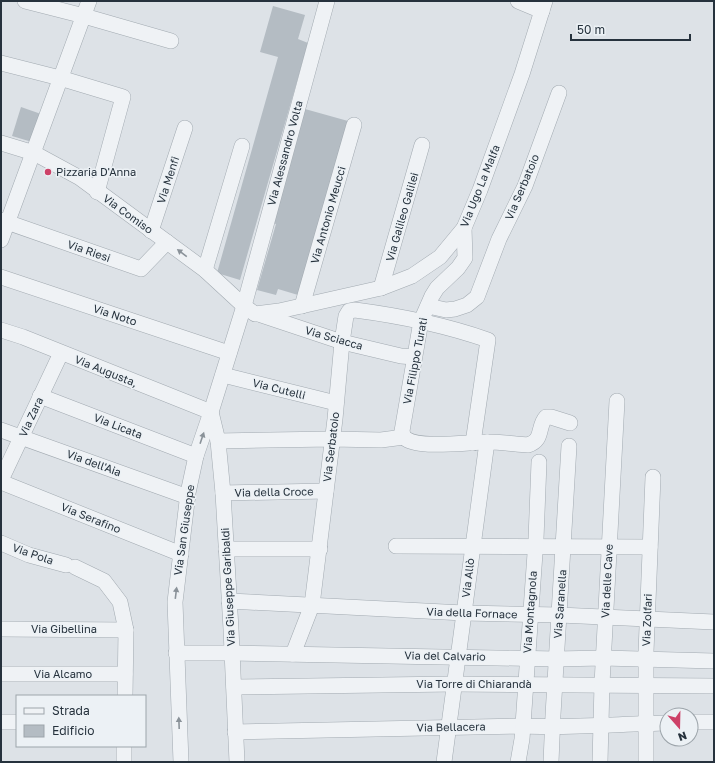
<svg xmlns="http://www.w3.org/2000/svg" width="715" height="763" font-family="'Golos Text',sans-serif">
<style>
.building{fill:#b4bcc3}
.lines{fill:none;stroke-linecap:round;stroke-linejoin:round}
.minor-casing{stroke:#a2aab1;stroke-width:16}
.minor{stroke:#eff2f5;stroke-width:15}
.oneway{fill:#8a9299}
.poi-dot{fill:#cd4168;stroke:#ecf1f5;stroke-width:1.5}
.labels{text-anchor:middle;stroke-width:3;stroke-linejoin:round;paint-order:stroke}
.street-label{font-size:11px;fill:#26323d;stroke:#ecf1f5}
.poi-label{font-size:11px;fill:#26323d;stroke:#ecf1f5;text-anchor:start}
</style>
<rect width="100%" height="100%" fill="#dde2e7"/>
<g class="building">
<path d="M273,6L305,15L298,39L308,43L240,280L217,273L278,57L260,52Z"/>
<path d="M21,107L41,114L32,142L12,136Z"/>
<path d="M305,109L348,121L298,295L278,289L276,295L257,290L276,224L273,223Z"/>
</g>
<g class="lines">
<g class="minor-casing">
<g id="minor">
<path d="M25,1L84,16L171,41"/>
<path d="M518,1L542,11"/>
<path d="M1,63L60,78L123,97L97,192"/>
<path d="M1,143L34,153L80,178L205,270L244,306L255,314L279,311L381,288L412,276L440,257L464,228L480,190L522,74L545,1"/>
<path d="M1,220L141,269L167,242"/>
<path d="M464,228L465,258L458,268L437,288L432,296L421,321L402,431C403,435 403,437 406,439C421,449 469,442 487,442C501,442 514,444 528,445C544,440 537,427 546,417H551L570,423"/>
<path d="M151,231L185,128"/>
<path d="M1,240L89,1"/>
<path d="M205,270L242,146"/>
<path d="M1,277L229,353"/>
<path d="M381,288L422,145"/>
<path d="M302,306L354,125"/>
<path d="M428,306L446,310L455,309L467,305L477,297L499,239L525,186L559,93"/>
<path d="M261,315L342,342L401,356L414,357"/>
<path d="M1,330L23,337L211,412"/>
<path d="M223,375L336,403"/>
<path d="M40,396L196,456"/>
<path d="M211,412L218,441L223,493L231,629L237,762"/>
<path d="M1,430L188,497"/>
<path d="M218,441L332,439L381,440L404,437"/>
<path d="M1,480L61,353"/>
<path d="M1,482L181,554"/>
<path d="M223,493L326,491"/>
<path d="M1,543L29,555L66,565"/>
<path d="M396,546L650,547"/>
<path d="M226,549H320"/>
<path d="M75,567L104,581L120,602L126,630L125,696"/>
<path d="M229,601L464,613L559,615L714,622"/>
<path d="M1,629L126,630"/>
<path d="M176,653H232L556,659L603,658L714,661"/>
<path d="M293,654L312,605L335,419L342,342L346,316L349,311L355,310C401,316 445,325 488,340L473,443"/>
<path d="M1,674H125"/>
<path d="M234,687L454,684L714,686"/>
<path d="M1,722H17"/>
<path d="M691,722H714"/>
<path d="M235,732L523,726C571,728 619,724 667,723"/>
<path d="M124,762V746"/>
<path d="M181,762L175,602L188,493L196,456L211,412L244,306L327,1"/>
<path d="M444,762L487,442"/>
<path d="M518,762L522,739L536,539L539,462"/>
<path d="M551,762L553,715L569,446"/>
<path d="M600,762L602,684L617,401"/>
<path d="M646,762V652L653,477"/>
</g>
</g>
<use href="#minor" class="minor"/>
</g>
<defs><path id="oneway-solid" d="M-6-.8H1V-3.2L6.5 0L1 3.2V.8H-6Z"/></defs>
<g class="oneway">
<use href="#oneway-solid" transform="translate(182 253) rotate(-143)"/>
<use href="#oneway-solid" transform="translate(202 438) rotate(-71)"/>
<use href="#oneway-solid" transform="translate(176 593) rotate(-83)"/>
<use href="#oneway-solid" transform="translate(179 723) rotate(-92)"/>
</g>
<circle class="poi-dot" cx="48" cy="172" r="4"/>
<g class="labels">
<g class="street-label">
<text transform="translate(285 153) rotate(-75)" y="4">Via Alessandro Volta</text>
<text transform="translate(168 180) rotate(-72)" y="4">Via Menfi</text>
<text transform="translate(480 186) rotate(-68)" y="4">Via Ugo La Malfa</text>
<text transform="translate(522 187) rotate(-67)" y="4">Via Serbatoio</text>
<text transform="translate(128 214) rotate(36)" y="4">Via Comiso</text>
<text transform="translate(328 215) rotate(-74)" y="4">Via Antonio Meucci</text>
<text transform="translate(402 217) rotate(-74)" y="4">Via Galileo Galilei</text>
<text transform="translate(89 251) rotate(19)" y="4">Via Riesi</text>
<text transform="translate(115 315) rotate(18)" y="4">Via Noto</text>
<text transform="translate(334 338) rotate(16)" y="4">Via Sciacca</text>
<text transform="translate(415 361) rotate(-79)" y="4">Via Filippo Turati</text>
<text transform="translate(106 371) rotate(22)" y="4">Via Augusta,</text>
<text transform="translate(279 389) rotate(14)" y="4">Via Cutelli</text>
<text transform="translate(31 417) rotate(-65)" y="4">Via Zara</text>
<text transform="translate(118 426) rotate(21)" y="4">Via Licata</text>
<text transform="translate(331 447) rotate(-83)" y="4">Via Serbatoio</text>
<text transform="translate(94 463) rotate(20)" y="4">Via dell'Aia</text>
<text transform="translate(274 492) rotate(-1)" y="4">Via della Croce</text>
<text transform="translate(91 518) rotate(22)" y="4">Via Serafino</text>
<text transform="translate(184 530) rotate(-82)" y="4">Via San Giuseppe</text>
<text transform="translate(33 554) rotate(19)" y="4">Via Pola</text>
<text transform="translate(468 578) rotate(-83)" y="4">Via Allò</text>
<text transform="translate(607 581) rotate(-87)" y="4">Via delle Cave</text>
<text transform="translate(228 587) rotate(-93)" y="4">Via Giuseppe Garibaldi</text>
<text transform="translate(560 604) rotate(-86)" y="4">Via Saranella</text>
<text transform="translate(530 612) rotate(-86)" y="4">Via Montagnola</text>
<text transform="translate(472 613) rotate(2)" y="4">Via della Fornace</text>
<text transform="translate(647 620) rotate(-88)" y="4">Via Zolfari</text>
<text x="64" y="633">Via Gibellina</text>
<text transform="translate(445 656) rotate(1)" y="4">Via del Calvario</text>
<text x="63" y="678">Via Alcamo</text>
<text x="474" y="688">Via Torre di Chiarandà</text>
<text transform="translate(451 727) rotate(-1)" y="4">Via Bellacera</text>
</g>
<g class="poi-label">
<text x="56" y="176">Pizzaria D'Anna</text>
</g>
</g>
<rect width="715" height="763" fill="none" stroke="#26323d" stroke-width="4"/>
<rect x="16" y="695" width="130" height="52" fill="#ecf1f5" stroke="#9da5ab"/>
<rect x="24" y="708" width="20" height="6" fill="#eff2f5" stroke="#9da5ab"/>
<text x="52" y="715" font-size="12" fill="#26323d">Strada</text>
<rect x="24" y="725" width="20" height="12" fill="#b4bcc3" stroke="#9da5ab"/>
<text x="52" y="735" font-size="12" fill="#26323d">Edificio</text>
<g transform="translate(679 727) rotate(160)"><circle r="19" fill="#ecf1f5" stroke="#9da5ab"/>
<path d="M0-3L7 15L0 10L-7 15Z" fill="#cd4168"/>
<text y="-6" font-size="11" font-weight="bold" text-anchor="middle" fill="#26323d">N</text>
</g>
<path d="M571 34v6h119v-6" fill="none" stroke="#26323d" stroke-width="2"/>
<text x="577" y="34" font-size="12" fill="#26323d" stroke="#ecf1f5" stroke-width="3" paint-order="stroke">50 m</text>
</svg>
